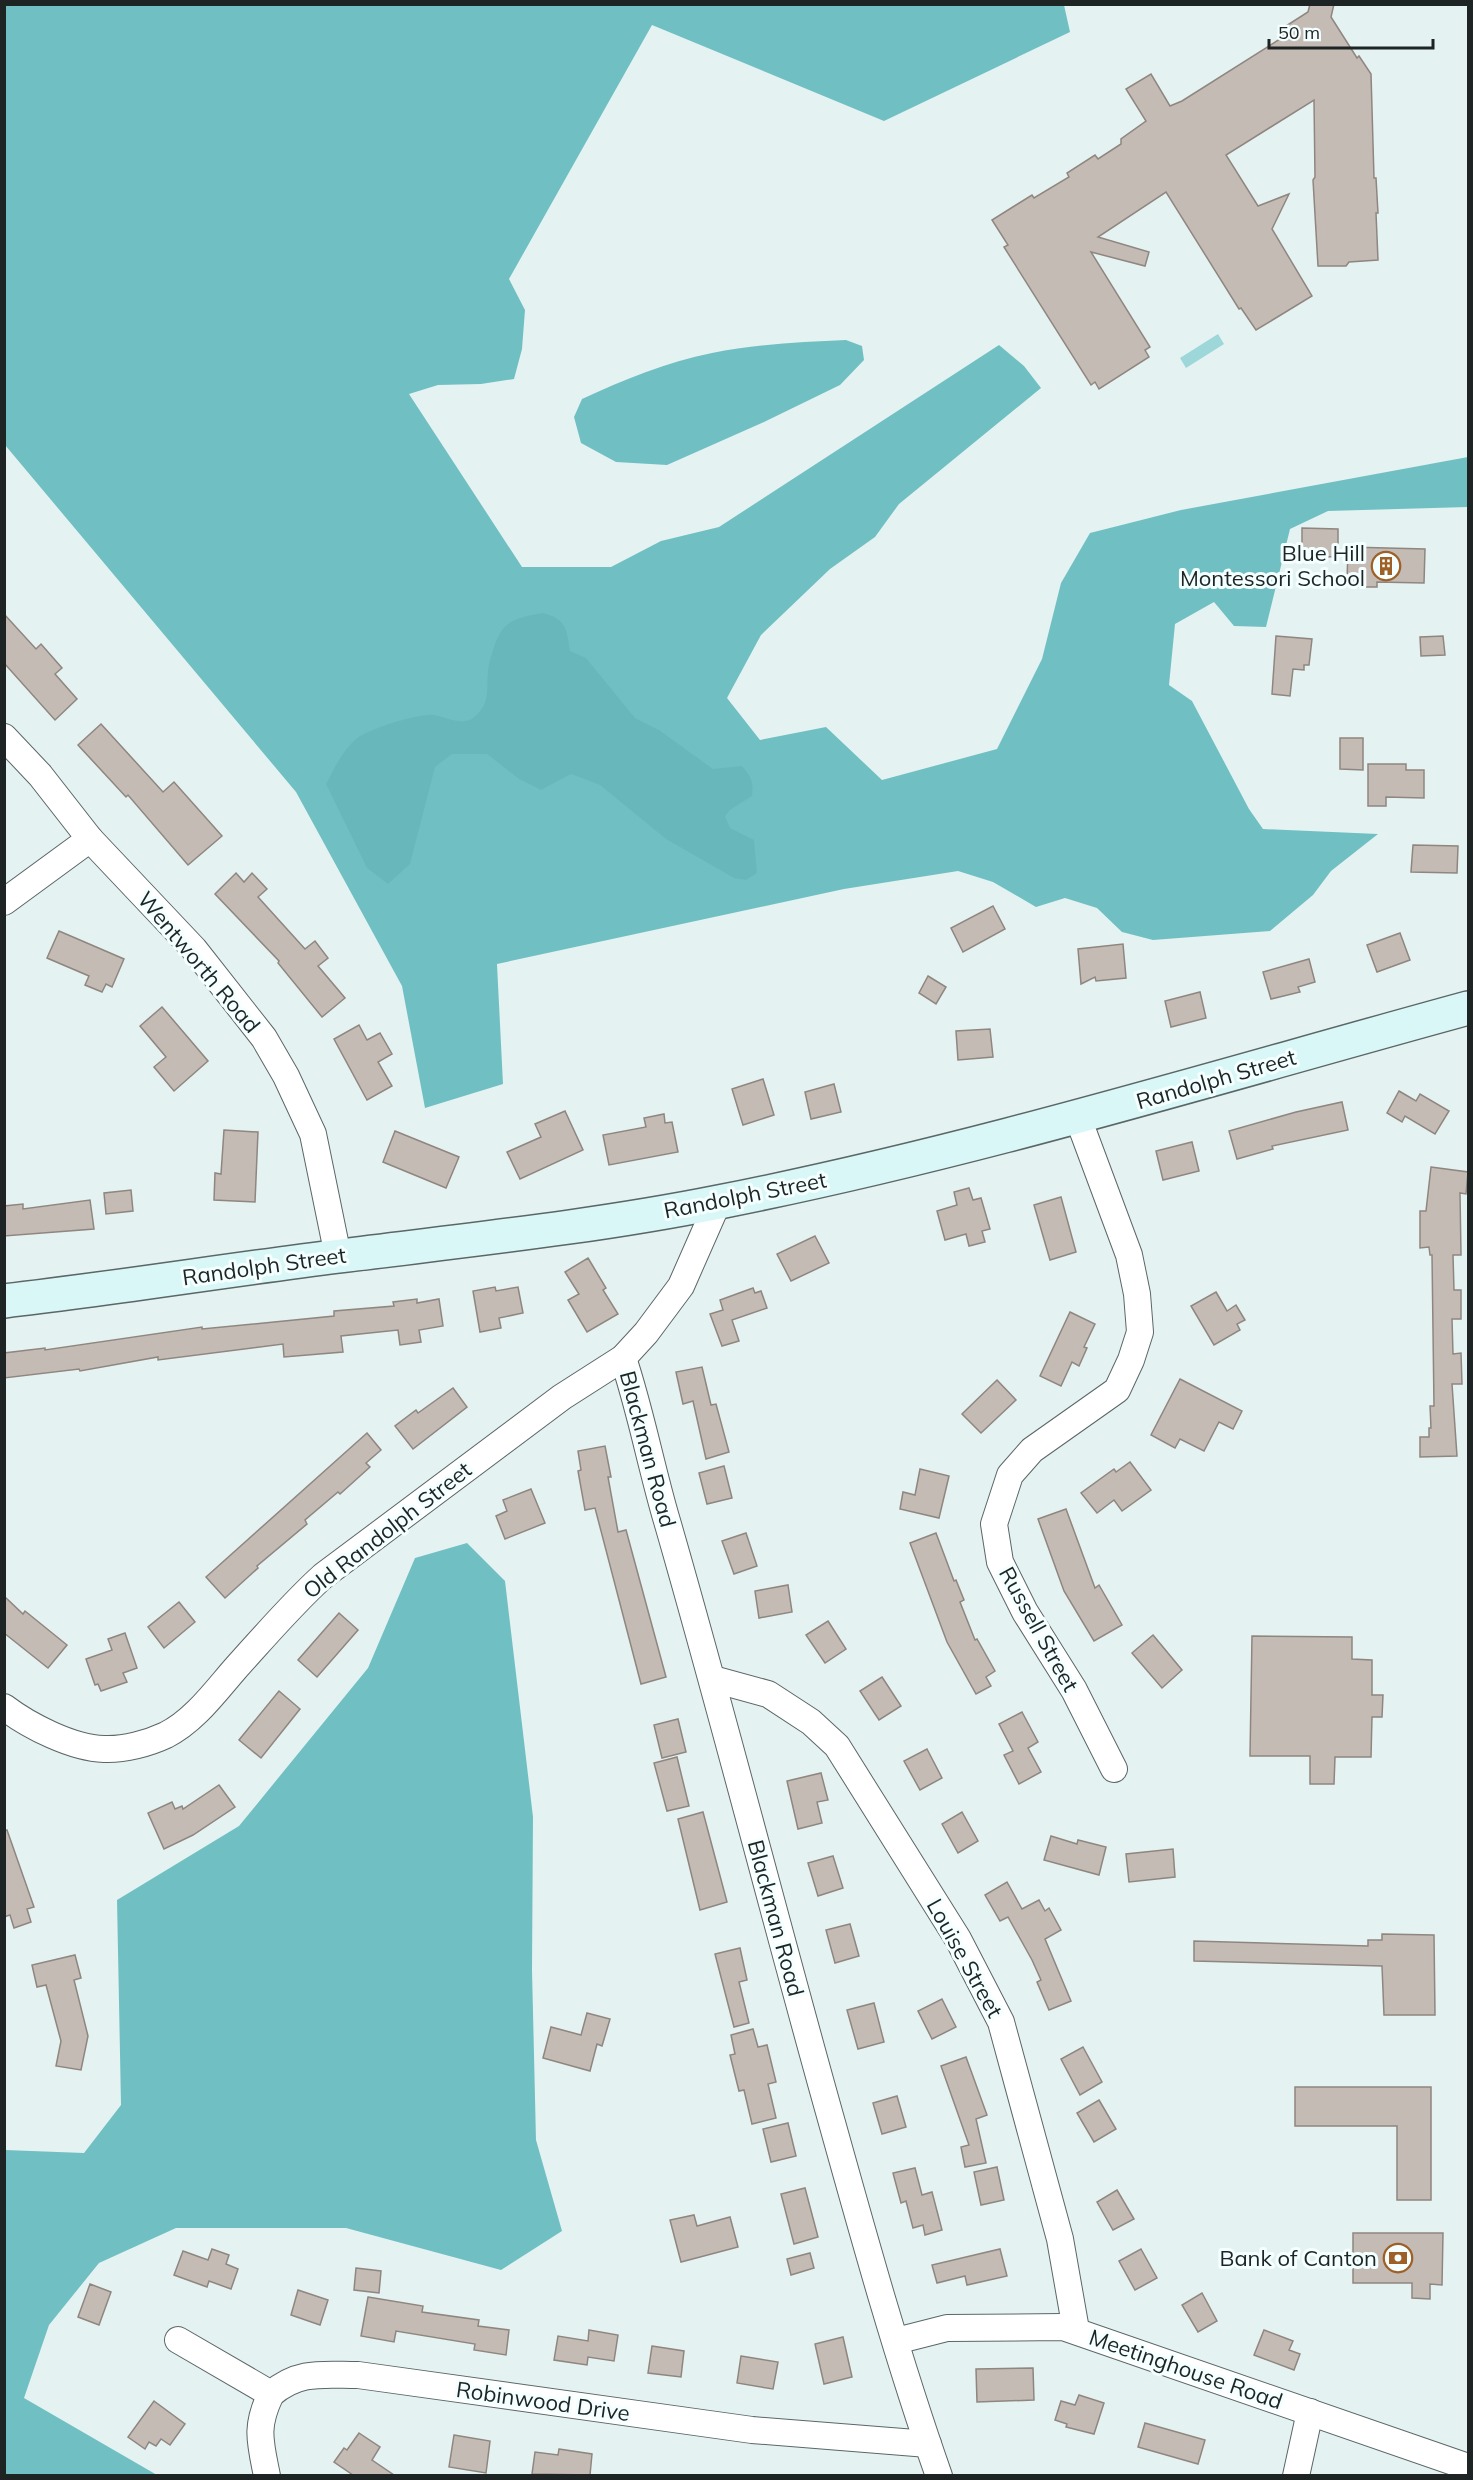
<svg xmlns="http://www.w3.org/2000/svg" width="1473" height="2480" font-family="Mulish,sans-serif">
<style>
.green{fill:#9dd7d9}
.forest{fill:#70c0c3}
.water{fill:#68b8bb}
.building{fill:#c4bbb4;stroke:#8f8680;stroke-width:1.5}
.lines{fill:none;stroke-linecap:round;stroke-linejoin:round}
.street-casing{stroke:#5b6667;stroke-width:28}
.secondary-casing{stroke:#5b6667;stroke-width:36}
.street{stroke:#fff;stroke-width:26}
.secondary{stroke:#daf7f8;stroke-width:33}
.labels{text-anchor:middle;stroke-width:6;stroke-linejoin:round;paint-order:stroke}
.poi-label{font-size:22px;fill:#1e2323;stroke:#f4ffff;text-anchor:end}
.street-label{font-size:22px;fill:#1e2323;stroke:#f4ffff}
</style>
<rect width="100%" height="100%" fill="#e5f2f2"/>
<path class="green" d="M1218,334L1224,344L1186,368L1180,358Z"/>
<g class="forest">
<path d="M4,5H1064L1070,32L884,121L652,25L509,279L525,310L522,349L514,379L481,384L438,385L409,394L522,567H611L661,541L719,527L999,345L1024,366L1041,388L899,504L875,537L830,569L761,635L727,698L760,740L826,727L882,780L997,749L1042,659L1061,583L1090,533L1181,510L1468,457V507L1328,511L1290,529L1266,627L1234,626L1214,602L1175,624L1169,685L1192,701L1249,809L1263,829L1378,834L1331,871L1313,895L1270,931L1153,940L1122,932L1097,908L1065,898L1036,907L993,882L958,871L844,889L497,964L503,1084L425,1108L402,986L296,792L5,445Z"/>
<path d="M846,340L862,346L864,360L840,385L764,422L667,465L616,462L581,443L574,417L582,399C623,380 667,362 712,353C755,344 802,342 846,340Z"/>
<path d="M467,1543L505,1581L533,1817L532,1970L536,2140L562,2231L501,2270L346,2228H176L99,2263L49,2325L24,2398L157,2475H5V2150L84,2153L121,2105L117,1900L239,1826L368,1668L415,1558Z"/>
</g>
<path class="water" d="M543,613C566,619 567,629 570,651L586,658L635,718L659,730L713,769L742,766C751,776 754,782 752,796L730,810L725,816L730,828L754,840L757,873L746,880L734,878L666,839L600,785L571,774L541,790L519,779L487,754H452L435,767L410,864L388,884L367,868L326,784C334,769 342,751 356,739C368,729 419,713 434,715C446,717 462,726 473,718C491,704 486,690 488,672C488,665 491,657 493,650C502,620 514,618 543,613Z"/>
<g class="building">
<path d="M1310,4H1334L1331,17L1357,58L1359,56L1371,74L1374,178H1376L1378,213H1376L1378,260L1349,262L1346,266H1318L1313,180L1315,177L1314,100L1226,155L1258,206L1289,194L1272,229L1312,296L1256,330L1241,308L1239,309L1166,192L1098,237L1149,252L1145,266L1091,252L1150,347L1145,350L1149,357L1099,389L1095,382L1091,385L1004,247L1008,245L992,220L1032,195L1034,198L1069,177L1067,173L1095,155L1098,159L1121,144V139L1146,121L1126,89L1151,74L1170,106L1182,101L1280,39L1279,36L1289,30L1286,26L1308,12Z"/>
<path d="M1302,528L1338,529V557L1302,556Z"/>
<path d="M1348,547L1425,549L1424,583L1377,582V587H1359V583L1347,582Z"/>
<path d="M4,614L36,649L41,644L62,668L55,674L77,699L55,720L4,663Z"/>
<path d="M1276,636L1312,639L1309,665H1304V670L1293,669L1290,696L1272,694Z"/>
<path d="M1443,636L1445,655L1421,656L1420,637Z"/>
<path d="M101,724L163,792L174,782L222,836L188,865L128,795L126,797L78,745Z"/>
<path d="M1340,738H1363V770L1340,769Z"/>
<path d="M1368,764H1406V770H1424V798L1386,797V806H1368Z"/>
<path d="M1413,845L1458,846L1457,873L1411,872Z"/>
<path d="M236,873L244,882L252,873L267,889L258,897L305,949L315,941L328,958L318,966L345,998L322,1017L278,963L279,961L215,894Z"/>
<path d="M993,906L1005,929L963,952L951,928Z"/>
<path d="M59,931L124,959L112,987L106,984L102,992L85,985L89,976L47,958Z"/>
<path d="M1400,933L1410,960L1377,972L1367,945Z"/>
<path d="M1123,944L1126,978L1096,981L1095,977L1081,984L1078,949Z"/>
<path d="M1309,959L1315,982L1298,987L1300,992L1271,999L1263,972Z"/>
<path d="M928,976L946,987L936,1004L919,993Z"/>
<path d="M1200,992L1206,1018L1171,1027L1165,1001Z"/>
<path d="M162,1007L208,1061L174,1091L154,1067L166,1057L140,1026Z"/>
<path d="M359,1025L367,1040L380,1033L392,1054L378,1062L392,1086L367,1100L334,1039Z"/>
<path d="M990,1029L993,1057L958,1060L956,1031Z"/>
<path d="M763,1079L774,1115L743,1125L732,1089Z"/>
<path d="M834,1084L841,1112L811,1119L805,1092Z"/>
<path d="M1399,1091L1416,1101L1420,1094L1449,1111L1435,1134L1405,1116L1402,1122L1387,1113Z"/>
<path d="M1342,1102L1348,1130L1272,1146L1273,1149L1237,1159L1229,1131L1296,1112Z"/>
<path d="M565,1111L583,1150L520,1179L507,1152L541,1137L535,1124Z"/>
<path d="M664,1114L665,1123L672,1122L678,1152L609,1165L603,1135L646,1127L644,1118Z"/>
<path d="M224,1130L258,1132L255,1202L214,1200L215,1173L221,1174Z"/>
<path d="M395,1131L459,1157L446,1188L383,1162Z"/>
<path d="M1192,1142L1199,1171L1163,1180L1156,1151Z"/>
<path d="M1431,1167L1468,1172L1466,1194L1460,1193L1461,1255H1453L1454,1290H1461V1319H1452L1453,1354L1461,1353L1462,1384H1452L1457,1456L1420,1457V1437H1429V1428H1431L1430,1406H1434L1432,1255H1430L1429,1247L1420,1248V1211H1426Z"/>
<path d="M969,1188L973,1200L981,1198L990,1229L982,1231L985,1242L969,1246L966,1234L945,1240L937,1211L957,1205L954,1192Z"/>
<path d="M131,1190L133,1211L106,1214L104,1193Z"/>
<path d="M1061,1197L1076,1252L1050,1260L1034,1205Z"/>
<path d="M90,1200L94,1229L4,1236V1206L23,1204V1209Z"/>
<path d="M815,1236L829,1263L791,1281L777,1254Z"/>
<path d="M588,1258L606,1288L603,1290L618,1314L587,1332L568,1300L579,1294L565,1272Z"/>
<path d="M495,1287L496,1291L518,1287L523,1313L499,1318L501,1328L480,1332L473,1291Z"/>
<path d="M753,1288L755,1293L761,1291L767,1308L732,1320L739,1341L722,1346L710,1314L723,1310L720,1300Z"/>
<path d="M1216,1292L1227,1311L1236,1305L1245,1320L1237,1324L1240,1330L1214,1345L1191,1306Z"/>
<path d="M417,1299V1303L439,1299L443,1326L419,1330L421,1342L400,1345L398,1330L341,1336L343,1352L284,1357L283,1344L158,1360V1357L80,1371L79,1369L4,1378V1353L45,1348V1350L202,1327V1329L334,1316V1311L394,1306L393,1302Z"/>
<path d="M1070,1312L1095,1324L1084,1347L1087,1348L1079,1366L1072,1362L1061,1386L1040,1376Z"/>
<path d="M702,1367L711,1405L716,1404L729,1452L706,1459L693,1401L683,1404L676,1372Z"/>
<path d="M1180,1379L1242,1411L1233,1429L1219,1422L1204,1451L1180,1439L1175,1448L1151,1435Z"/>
<path d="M997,1380L1016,1400L981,1433L962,1414Z"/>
<path d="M453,1388L467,1407L413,1449L395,1426L416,1410L418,1413Z"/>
<path d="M367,1433L381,1450L366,1463L370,1467L340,1494L338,1492L305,1520L307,1524L257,1566L258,1568L225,1598L206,1577Z"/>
<path d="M605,1446L611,1477H608L618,1532L626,1530L666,1677L641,1684L595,1508L585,1510L578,1471L581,1470L578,1451Z"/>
<path d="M1130,1462L1151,1490L1122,1511L1114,1500L1097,1513L1081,1493L1114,1469L1116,1472Z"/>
<path d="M724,1466L732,1498L707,1504L699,1473Z"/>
<path d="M920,1469L949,1476L939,1518L900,1509L903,1492L915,1495Z"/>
<path d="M531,1489L545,1523L505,1539L496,1516L507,1511L503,1500Z"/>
<path d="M1066,1509L1095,1588L1099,1585L1122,1625L1094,1641L1064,1591L1038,1519Z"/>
<path d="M746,1533L757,1566L734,1574L722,1541Z"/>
<path d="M936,1533L954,1581L956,1580L964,1600L960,1602L975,1640L977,1639L995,1671L986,1677L991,1686L976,1694L947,1642L910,1543Z"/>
<path d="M788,1585L792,1612L759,1618L755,1591Z"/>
<path d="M4,1596L23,1614L25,1611L67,1645L48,1668L4,1633Z"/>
<path d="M179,1602L195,1622L164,1648L148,1627Z"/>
<path d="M339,1613L358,1630L317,1677L298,1660Z"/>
<path d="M828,1621L846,1649L825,1663L806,1635Z"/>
<path d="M125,1633L137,1668L123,1673L127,1682L101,1691L98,1684L95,1685L86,1659L112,1650L108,1639Z"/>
<path d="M1153,1635L1182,1670L1162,1688L1132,1653Z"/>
<path d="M1252,1636L1352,1637V1659L1372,1660V1695H1383L1382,1717H1372L1371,1757H1335L1334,1784H1310V1756H1250Z"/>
<path d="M882,1677L901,1706L879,1720L860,1691Z"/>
<path d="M279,1691L300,1709L261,1758L239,1740Z"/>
<path d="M1022,1712L1038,1742L1028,1748L1041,1772L1019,1784L1004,1755L1013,1751L999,1724Z"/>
<path d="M678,1719L686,1752L662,1758L654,1725Z"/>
<path d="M927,1749L942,1778L920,1790L904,1761Z"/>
<path d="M677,1757L689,1806L667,1811L654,1763Z"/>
<path d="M821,1773L828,1800L817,1802L822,1823L798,1829L787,1781Z"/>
<path d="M219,1785L235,1807L193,1835L164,1849L148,1813L172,1802L175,1809L182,1806L183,1809Z"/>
<path d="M703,1812L727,1902L700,1910L678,1819Z"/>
<path d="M962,1812L978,1841L958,1853L942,1824Z"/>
<path d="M7,1830L34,1907L27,1909L31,1922L14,1928L10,1915L4,1917V1831Z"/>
<path d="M1051,1836L1077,1844L1078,1840L1106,1847L1099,1875L1044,1860Z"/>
<path d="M1173,1849L1175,1877L1129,1882L1126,1854Z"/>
<path d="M833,1856L843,1888L818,1896L808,1863Z"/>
<path d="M1007,1882L1022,1909L1039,1900L1045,1911L1049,1908L1061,1930L1045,1939L1071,2001L1049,2010L1037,1982L1041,1980L1032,1960L1008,1917L1000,1921L985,1895Z"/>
<path d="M850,1924L859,1956L835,1963L826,1930Z"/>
<path d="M1382,1934L1434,1935L1435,2015H1384L1382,1966L1194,1961V1941L1368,1946V1940H1382Z"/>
<path d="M740,1948L747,1980L739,1982L749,2023L734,2027L715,1954Z"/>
<path d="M75,1955L81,1978L74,1980L88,2036L81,2070L56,2066L61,2041L46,1985L37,1987L32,1965Z"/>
<path d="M942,1999L956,2027L932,2039L918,2011Z"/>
<path d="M874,2003L884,2042L858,2049L847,2010Z"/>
<path d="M587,2013L610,2019L602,2046L597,2044L590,2071L543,2058L551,2027L581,2035Z"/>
<path d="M753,2029L758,2047L767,2045L776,2082L768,2084L776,2118L752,2124L744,2090L739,2091L730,2055L735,2054L731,2035Z"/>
<path d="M1083,2047L1102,2082L1080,2095L1061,2059Z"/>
<path d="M966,2057L987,2115L976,2119L986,2163L965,2167L961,2147L969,2145L941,2066Z"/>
<path d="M1295,2087H1431V2200H1397V2126H1295Z"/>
<path d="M897,2096L906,2127L882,2134L873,2103Z"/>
<path d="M1099,2100L1116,2129L1094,2142L1077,2113Z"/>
<path d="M788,2123L796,2156L771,2162L763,2129Z"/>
<path d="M997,2167L1004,2200L981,2205L974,2172Z"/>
<path d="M915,2168L922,2195L932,2192L942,2230L925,2235L923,2225L913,2228L906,2201L901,2203L893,2173Z"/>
<path d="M805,2188L818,2237L794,2244L781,2194Z"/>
<path d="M1117,2190L1134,2219L1113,2230L1097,2202Z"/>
<path d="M694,2215L697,2226L730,2217L738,2247L681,2262L670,2220Z"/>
<path d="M1353,2233H1443L1442,2285L1430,2284V2299L1412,2298V2283H1353Z"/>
<path d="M212,2249L229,2255L226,2264L238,2269L231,2289L209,2281L207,2287L174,2275L183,2251L208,2260Z"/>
<path d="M1000,2249L1007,2276L967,2285L965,2276L937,2283L932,2265Z"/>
<path d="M1141,2249L1157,2278L1135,2290L1119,2261Z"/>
<path d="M810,2253L814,2268L791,2275L787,2259Z"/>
<path d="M356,2268L381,2271L379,2293L354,2290Z"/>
<path d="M90,2284L111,2292L99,2325L78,2317Z"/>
<path d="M298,2290L328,2300L320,2325L291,2315Z"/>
<path d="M1202,2293L1217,2321L1198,2332L1182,2305Z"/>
<path d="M368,2297L423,2306L422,2312L479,2320L478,2326L509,2330L506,2355L474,2350L475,2344L396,2331L394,2342L361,2336Z"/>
<path d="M589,2330L618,2335L614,2361L588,2357L587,2365L554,2360L558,2336L588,2341Z"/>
<path d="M1264,2330L1293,2341L1289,2350L1300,2354L1294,2370L1254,2355Z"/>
<path d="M843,2337L852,2377L824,2384L815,2344Z"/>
<path d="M652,2346L684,2351L681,2377L648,2373Z"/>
<path d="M741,2356L778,2362L773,2389L737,2383Z"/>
<path d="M1033,2368L1034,2400L977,2402L976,2369Z"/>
<path d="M1079,2395L1104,2403L1094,2434L1066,2427L1067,2424L1055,2420L1061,2401L1075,2405Z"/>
<path d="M154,2401L185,2424L170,2445L161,2439L156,2446L149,2442L145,2449L128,2437Z"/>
<path d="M1145,2423L1205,2440L1198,2464L1138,2447Z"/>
<path d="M359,2433L380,2447L372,2460L394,2475H353L334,2462L344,2448L347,2450Z"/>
<path d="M454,2435L490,2441L486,2473L449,2467Z"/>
<path d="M559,2449L592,2454L590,2475L532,2474L535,2452L558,2455Z"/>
</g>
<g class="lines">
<g class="street-casing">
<g id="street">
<path d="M4,737L40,775L90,839L194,949L264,1038L286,1076L313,1134L338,1256"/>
<path d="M4,902L90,839"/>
<path d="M1078,1118L1129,1255L1137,1294L1140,1332L1131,1360L1117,1390L1032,1450L1010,1475L994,1524L1000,1562L1025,1612L1074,1690L1114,1769"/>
<path d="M623,1358C641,1412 651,1467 667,1521C724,1718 774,1916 829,2112C863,2234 897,2357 939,2476"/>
<path d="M713,1679L768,1694L811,1722L837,1746L958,1939L1001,2022L1060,2239L1076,2330"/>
<path d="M4,1707C29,1726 72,1748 104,1749C124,1750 149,1743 166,1735C194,1721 215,1692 235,1669C264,1637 291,1605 323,1576L562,1397L623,1358L646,1333L681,1286L718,1202"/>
<path d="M178,2340L271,2394C299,2370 323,2375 358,2375L752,2430L928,2444"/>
<path d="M896,2341L947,2328L1063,2327L1468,2467"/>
<path d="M267,2476C260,2441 255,2427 271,2394"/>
<path d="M1296,2476L1310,2412"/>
</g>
</g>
<g class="secondary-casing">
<path id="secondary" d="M4,1301C116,1288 228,1270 340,1256C467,1240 594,1227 719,1202C973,1152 1219,1076 1468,1008"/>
</g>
<use href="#street" class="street"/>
<use href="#secondary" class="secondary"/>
</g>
<defs>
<g id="building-ring" transform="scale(1.5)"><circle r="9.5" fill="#f4ffff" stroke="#9e6026" stroke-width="1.5"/><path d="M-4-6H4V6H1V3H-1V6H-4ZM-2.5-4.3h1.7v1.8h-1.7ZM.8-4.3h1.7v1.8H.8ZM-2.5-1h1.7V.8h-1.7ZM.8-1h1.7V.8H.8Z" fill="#9e6026"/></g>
<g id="bank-ring" transform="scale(1.5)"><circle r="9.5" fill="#f4ffff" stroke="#9e6026" stroke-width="1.5"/><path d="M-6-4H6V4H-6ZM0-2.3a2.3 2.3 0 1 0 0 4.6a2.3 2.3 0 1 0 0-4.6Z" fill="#9e6026"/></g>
</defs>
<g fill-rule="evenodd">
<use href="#building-ring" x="1386" y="566"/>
<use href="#bank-ring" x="1398" y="2258"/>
</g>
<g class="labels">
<g class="poi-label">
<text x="1365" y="561">Blue Hill<tspan x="1365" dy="25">Montessori School</tspan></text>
<text x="1377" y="2266">Bank of Canton</text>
</g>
<g class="street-label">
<text transform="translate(199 962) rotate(50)" y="8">Wentworth Road</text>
<text transform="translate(1216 1079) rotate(-16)" y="8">Randolph Street</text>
<text transform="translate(745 1195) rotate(-11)" y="8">Randolph Street</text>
<text transform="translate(264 1266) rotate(-8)" y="8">Randolph Street</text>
<text transform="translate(648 1449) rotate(75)" y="8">Blackman Road</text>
<text transform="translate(387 1530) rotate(-38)" y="8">Old Randolph Street</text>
<text transform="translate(1039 1629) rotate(61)" y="8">Russell Street</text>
<text transform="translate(776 1918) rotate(75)" y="8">Blackman Road</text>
<text transform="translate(965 1958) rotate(61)" y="8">Louise Street</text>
<text transform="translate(1186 2369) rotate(19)" y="8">Meetinghouse Road</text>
<text transform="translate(543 2401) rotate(8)" y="8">Robinwood Drive</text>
</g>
</g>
<rect width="1473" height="2480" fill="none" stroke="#1e2323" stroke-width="12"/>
<path d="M1269 39v9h164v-9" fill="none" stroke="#1e2323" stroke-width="3"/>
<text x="1278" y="39" font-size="18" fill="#1e2323" stroke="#f4ffff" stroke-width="4.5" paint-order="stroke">50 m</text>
</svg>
